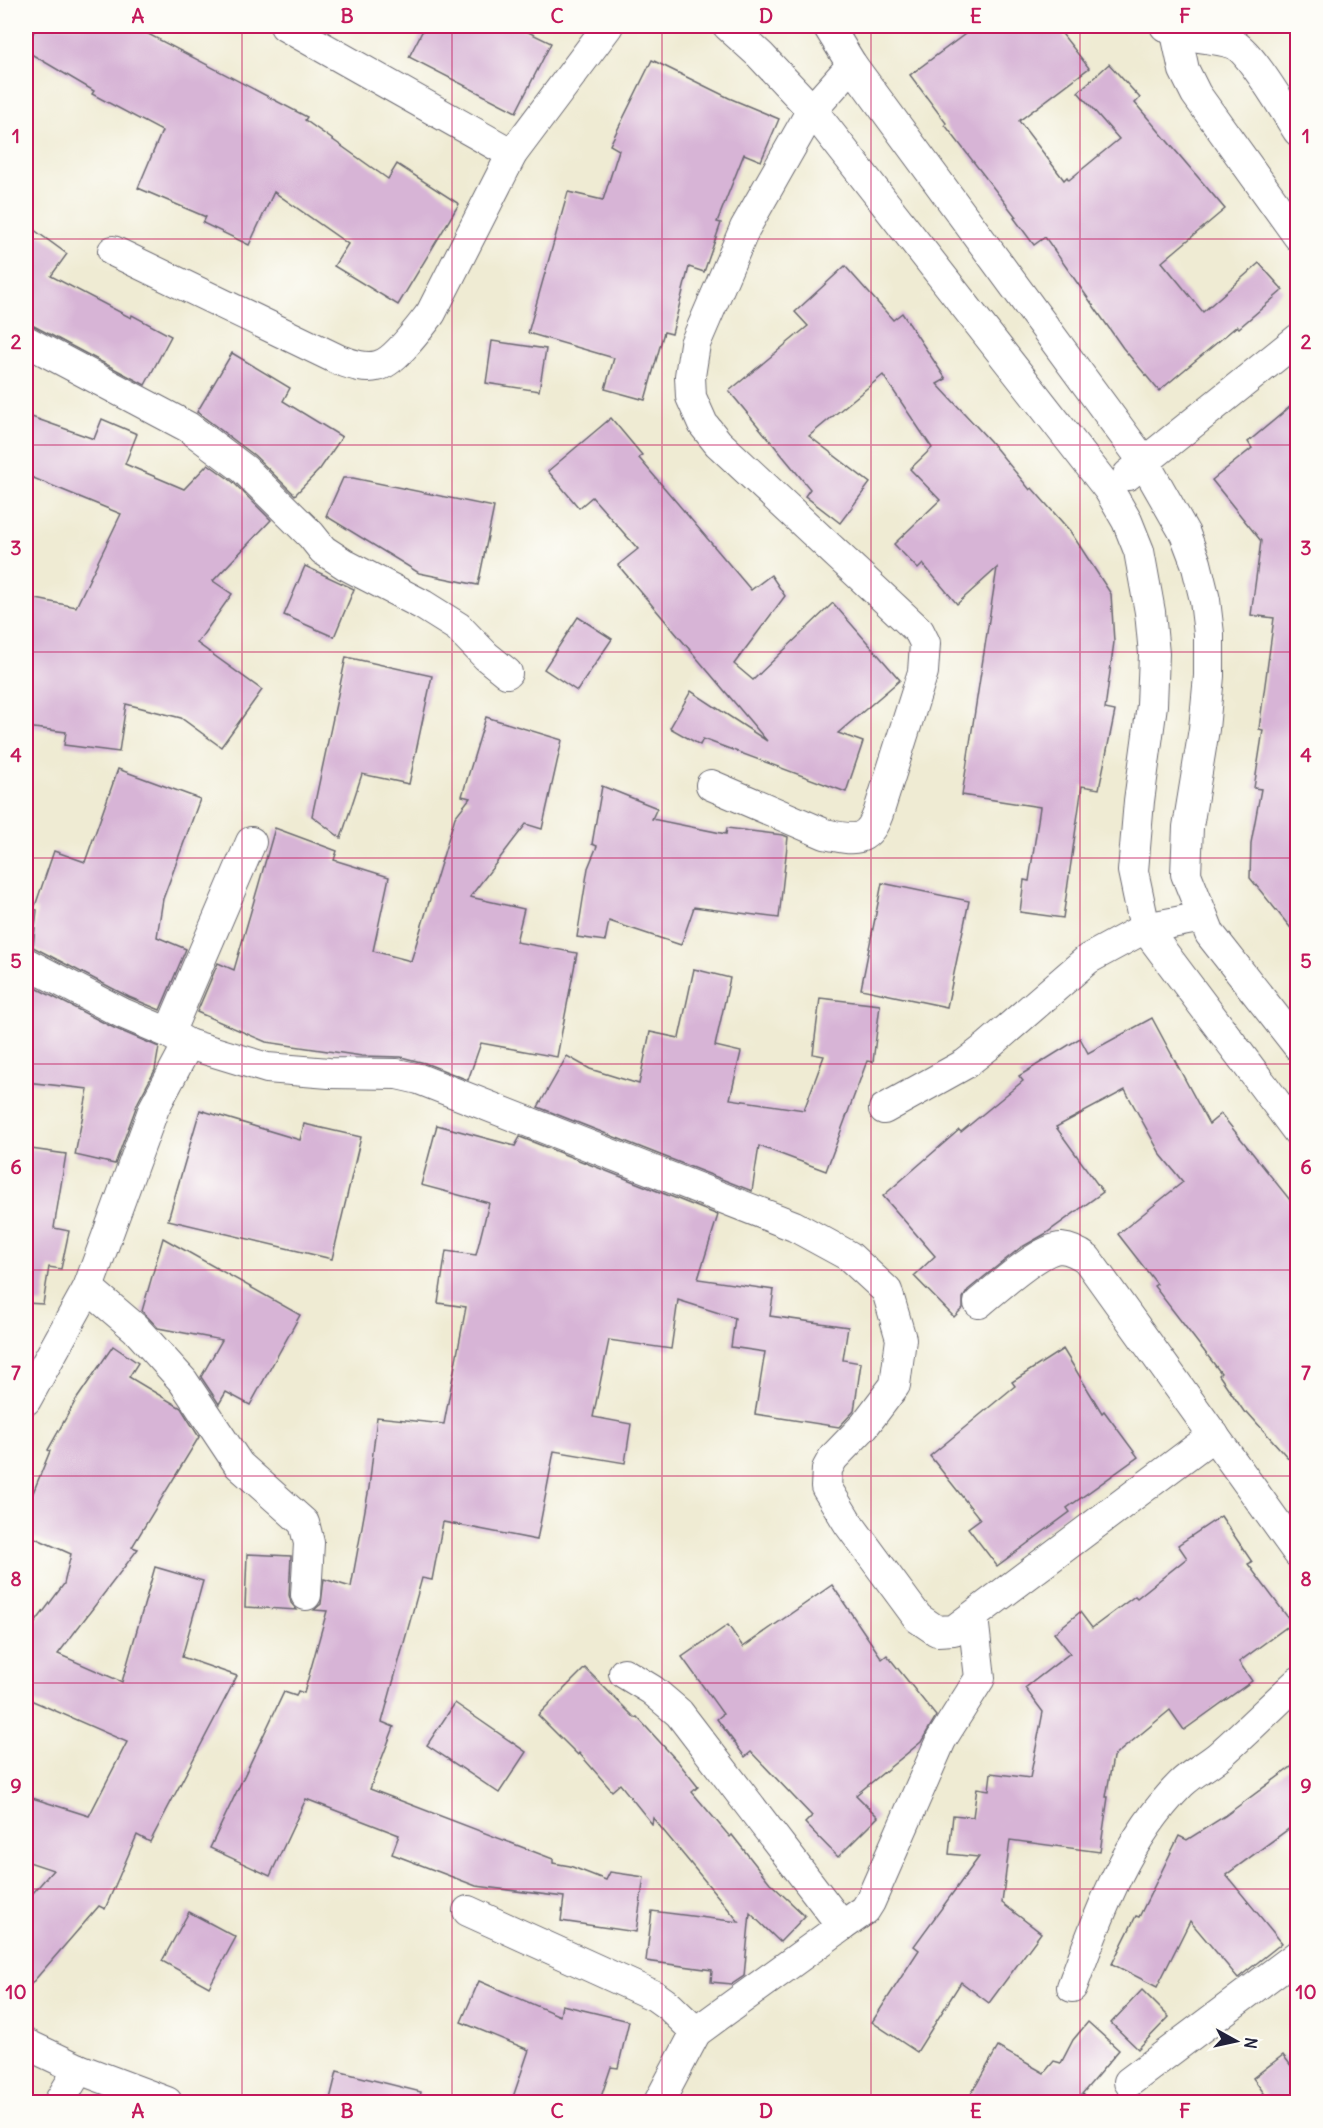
<svg xmlns="http://www.w3.org/2000/svg" width="1323" height="2128" font-family="Delius,sans-serif">
<style>
.building{fill:#d7b4d6}
.lines{fill:none;stroke-linecap:round;stroke-linejoin:round}
.street-casing{stroke:#6a6870;stroke-width:32}
.street{stroke:#fff;stroke-width:30}
.grid{fill:none;stroke:#c2185b;stroke-width:1.5;stroke-opacity:0.55}
.neatline{fill:none;stroke:#c2185b;stroke-width:2}
.grid-label{font-size:20px;text-anchor:middle;font-weight:bold;fill:#c2185b}
</style>
<rect width="100%" height="100%" fill="#fdfcf7"/>
<filter id="ink" filterUnits="userSpaceOnUse"><feTurbulence type="fractalNoise" baseFrequency=".0167" numOctaves="2"/><feDisplacementMap in="SourceGraphic" scale="12" xChannelSelector="R" yChannelSelector="G"/><feConvolveMatrix kernelMatrix="1 2 1 2 8 2 1 2 1" color-interpolation-filters="sRGB"/></filter>
<filter id="wash" filterUnits="userSpaceOnUse"><feTurbulence type="fractalNoise" baseFrequency=".008" numOctaves="4" result="noise"/><feDisplacementMap in="SourceGraphic" scale="24" xChannelSelector="R" yChannelSelector="G"/><feGaussianBlur stdDeviation="1.35" result="paint"/><feColorMatrix in="noise" values="0 0 0 0 0 0 0 0 0 0 0 0 0 0 0 0 0 1.4 0 .05"/><feComposite in="paint" operator="in"/></filter>
<g filter="url(#wash)">
<rect width="100%" height="100%" fill="#efebd3"/>
<g id="blocks">
<g class="building">
<path d="M37,26H133L307,117L305,120L388,179L397,164L459,204L398,305L334,266L348,244L274,192L249,245L203,223L206,217L138,188L162,131L92,94L94,91L26,51V45Z"/>
<path d="M425,26H516L551,43L516,112L409,57Z"/>
<path d="M976,26H1056L1089,68L1019,121L1064,180L1067,177L1069,180L1119,139L1078,92L1109,64L1140,98L1135,103L1225,209L1162,262L1203,312L1259,263L1283,290L1239,328L1237,326L1159,391L1123,348L1045,237L1034,245L1014,218L1016,217L945,125L946,123L910,75Z"/>
<path d="M652,60L729,98L779,119L761,161L744,154L717,222L721,223L704,272L689,267L672,334L664,332L645,400L605,389L614,358L528,333L568,192L603,200L619,150L610,145Z"/>
<path d="M26,224L67,254L51,276L131,318L132,315L171,336L145,385L34,326L26,324Z"/>
<path d="M845,266L893,320L902,313L946,379L937,384L990,441L1030,490L1032,488L1070,531L1111,594L1114,642L1105,709L1115,711L1099,789L1082,786L1063,918L1020,912L1024,880L1029,881L1040,807L962,795L997,568L957,604L923,564L918,569L894,544L940,500L910,469L932,448L883,375L809,436L870,483L840,523L805,496L810,489L729,391L808,326L795,312Z"/>
<path d="M492,341L546,349L539,391L486,383Z"/>
<path d="M232,353L290,388L283,401L342,437L320,469L295,495L254,455L197,412Z"/>
<path d="M1298,400V937L1250,878L1251,843L1261,789L1254,788L1263,730L1259,729L1274,618L1251,615L1261,541L1212,480L1252,448L1248,442Z"/>
<path d="M26,415L94,439L102,419L137,434L125,464L184,489L208,464L233,482L271,520L213,581L232,594L197,643L262,690L221,747L181,718L126,704L119,752L64,745L66,732L26,727V686L30,651H26V597L76,607L121,514L26,475Z"/>
<path d="M611,418L642,455L639,458L751,590L771,575L785,596L734,664L753,680L833,603L900,680L838,733L863,742L846,792L703,739L700,745L670,728L691,691L767,741L618,565L638,549L592,497L579,508L548,471Z"/>
<path d="M343,478H353L494,507L478,585L419,573L326,516Z"/>
<path d="M305,566L354,589L334,637L284,615Z"/>
<path d="M578,617L612,639L577,691L544,669Z"/>
<path d="M346,657L432,676L409,784L362,774L341,838L312,816Z"/>
<path d="M486,717L562,740L542,829L526,824L470,897L524,909L516,942L577,953L557,1057L481,1043L468,1080L425,1063L401,1057L362,1056L266,1042L197,1012L218,963L234,970L275,828L337,851L334,860L389,877L373,951L411,961L455,817L470,798L462,796Z"/>
<path d="M118,769L200,799L163,899L157,937L186,949L160,1010L129,997L33,947L37,910L34,909L54,851L85,862Z"/>
<path d="M602,786L657,808L652,819L726,834L727,828L783,835L788,837L779,918L694,907L681,945L609,921L605,941L577,937L588,868L597,846L592,844Z"/>
<path d="M882,883L969,901L947,1007L861,989Z"/>
<path d="M694,969L730,978L715,1046L741,1052L730,1099L804,1110L824,1056L813,1054L820,998L880,1005L873,1062L867,1061L826,1171L759,1146L752,1191L538,1107L567,1056L590,1069L639,1084L650,1032L679,1038Z"/>
<path d="M28,984L114,1028L159,1047L155,1070L138,1102L115,1164L75,1155L88,1089L26,1082V1006Z"/>
<path d="M1152,1018L1209,1124L1221,1114L1298,1210V1469L1247,1412L1245,1413L1219,1375L1221,1373L1154,1286L1157,1284L1118,1234L1183,1182L1161,1155L1125,1090L1056,1127L1103,1192L1045,1234L1020,1248L985,1276L968,1290L963,1298V1308L954,1317L914,1276L935,1256L883,1196L959,1130L961,1132L1023,1081L1019,1076L1080,1038L1088,1053Z"/>
<path d="M200,1110L300,1140L304,1124L361,1137L332,1259L168,1220Z"/>
<path d="M437,1125L515,1146L520,1137L718,1215L698,1279L774,1290L770,1316L848,1327L843,1360L861,1363L854,1411L839,1427L755,1414L765,1352L731,1347L735,1318L678,1300L671,1349L609,1340L593,1417L631,1424L625,1463L554,1451L537,1540L443,1522L432,1580L422,1578L382,1722L394,1727L370,1789L553,1859V1863L570,1866L606,1880L610,1872L644,1877L636,1932L561,1921L564,1897L476,1886L392,1854L399,1835L306,1799L270,1876L210,1848L284,1692L296,1696L298,1691L304,1693L327,1611L314,1610L321,1604L324,1579L351,1587L369,1488L377,1417L444,1424L466,1307L438,1303L446,1251L476,1255L489,1203L421,1185Z"/>
<path d="M31,1149L66,1154L54,1228L69,1231L61,1269L49,1267L43,1304L26,1303V1182Z"/>
<path d="M163,1238L300,1315L250,1405L226,1392L219,1404L201,1377L222,1340L158,1328L142,1311Z"/>
<path d="M113,1346L138,1363L129,1377L181,1408L199,1437L132,1547L138,1549L58,1654L122,1682L155,1567L203,1581L182,1657L237,1676L150,1842L137,1835L105,1909L99,1906L26,1990V1901L53,1870L26,1861V1796L89,1816L127,1742L26,1698V1635L64,1584L71,1554L26,1534V1510L50,1451L48,1450L76,1400Z"/>
<path d="M1063,1349L1102,1413L1104,1411L1138,1457L1067,1508L1070,1512L997,1566L968,1528L980,1519L930,1456L1015,1386L1012,1382Z"/>
<path d="M1221,1516L1252,1562L1248,1564L1292,1623L1239,1662L1252,1681L1184,1730L1170,1710L1113,1757L1106,1797H1108L1100,1852L1010,1840L1002,1903L1041,1933L989,2003L961,1982L917,2052L872,2022L919,1950L914,1946L979,1857L949,1854L953,1815L973,1817L977,1788L989,1790L991,1773L1030,1778L1043,1712L1025,1688L1070,1653L1054,1633L1080,1612L1092,1628L1135,1596L1137,1598L1187,1558L1178,1545Z"/>
<path d="M247,1554L291,1556L289,1595L291,1603L297,1610L245,1607Z"/>
<path d="M832,1585L882,1659L887,1655L936,1716L921,1742L856,1795L878,1817L838,1857L805,1823L812,1816L751,1752L745,1757L717,1719L723,1714L682,1657L728,1625L743,1647Z"/>
<path d="M585,1668L635,1718L637,1717L679,1763L698,1787L692,1792L730,1837L732,1835L770,1883L805,1916L780,1942L750,1913L744,1976L732,1984L711,1982L712,1970L646,1961L652,1911L739,1922L653,1818L652,1824L620,1784L612,1791L579,1753L578,1755L538,1715Z"/>
<path d="M455,1703L526,1752L499,1793L427,1745Z"/>
<path d="M1298,1762V1822L1226,1875L1282,1943L1238,1978L1190,1921L1157,1987L1112,1964L1136,1916L1139,1917L1179,1836L1187,1840L1225,1816Z"/>
<path d="M189,1912L236,1937L209,1987L162,1961Z"/>
<path d="M479,1981L560,2016L562,2005L629,2021L618,2068L611,2067L599,2103H511L529,2050L461,2022Z"/>
<path d="M1142,1990L1169,2017L1138,2049L1111,2023Z"/>
<path d="M1088,2022L1119,2050L1082,2094L1098,2103H966L998,2047L1044,2073L1054,2061L1061,2063L1073,2040Z"/>
<path d="M1283,2055L1298,2075V2103H1271L1253,2078Z"/>
<path d="M337,2071L421,2092L419,2103H329Z"/>
</g>
</g>
</g>
<g filter="url(#ink)">
<use href="#blocks" fill-opacity="0" stroke="#6a6870" stroke-width="1.5"/>
<g class="lines">
<g class="street-casing">
<g id="street">
<path d="M285,26L512,154"/>
<path d="M728,26L760,55L812,110L1109,490L1127,521L1139,551L1150,612L1154,654L1152,705L1139,801L1133,871L1145,928L1298,1132"/>
<path d="M828,26L852,65L1144,462L1185,534L1196,563L1205,600L1209,634V676L1204,729L1188,827L1186,874L1210,934L1298,1046"/>
<path d="M1165,26C1185,39 1209,36 1231,43C1249,48 1286,113 1298,131"/>
<path d="M1176,33L1184,70L1196,94L1298,236"/>
<path d="M113,251L339,360C351,364 364,369 377,366C394,363 420,327 431,313L512,154L608,26"/>
<path d="M26,341L188,427L244,469L311,535L323,550L346,565L423,605L458,627L486,656L507,673"/>
<path d="M1128,475L1298,339"/>
<path d="M711,785L825,834C853,840 867,844 878,814L923,672L925,643L919,631L718,443L703,424L691,397L690,376L695,344L745,228L812,110L852,65"/>
<path d="M26,963L122,1013L169,1033L188,1044L267,1068L329,1073L397,1074L419,1079L794,1226L849,1256L887,1291L901,1339L895,1385L864,1426L833,1458L827,1469L826,1487L848,1523L918,1618L937,1631L954,1630L1214,1435"/>
<path d="M169,1033L251,842"/>
<path d="M884,1109L965,1064L988,1046L1088,959L1145,928L1203,917"/>
<path d="M88,1288L135,1328L183,1381L239,1465L304,1523L309,1543L306,1595"/>
<path d="M979,1303C995,1290 1041,1248 1061,1248C1071,1249 1079,1253 1087,1259L1298,1553"/>
<path d="M26,1400L88,1288L154,1108L188,1044"/>
<path d="M624,1673L652,1690L679,1713L842,1926L865,1910L870,1902L941,1740L980,1678L973,1617"/>
<path d="M468,1911L655,1996L669,2006L696,2032L659,2102"/>
<path d="M1072,1987C1099,1914 1125,1840 1181,1784C1193,1772 1209,1765 1221,1754C1247,1731 1272,1706 1298,1682"/>
<path d="M696,2032L842,1926"/>
<path d="M26,2044L79,2069L167,2102"/>
<path d="M1129,2082L1298,1955"/>
<path d="M59,2102L79,2069"/>
</g>
</g>
<use href="#street" class="street"/>
</g>
</g>
<path class="grid" d="M242,26V2102M452,26V2102M662,26V2102M871,26V2102M1080,26V2102M26,239H1298M26,445H1298M26,652H1298M26,858H1298M26,1064H1298M26,1270H1298M26,1476H1298M26,1683H1298M26,1889H1298"/>
<rect width="1323" height="2128" fill="none" stroke="#fdfcf7" stroke-width="66"/>
<g transform="translate(1236 2041) rotate(98)" stroke="#fdfcf7" stroke-width="4.5" paint-order="stroke">
<path d="M0-4.5L10 22L0 15L-10 22Z" fill="#22223b"/>
<text y="-9" font-size="16" font-weight="bold" text-anchor="middle" fill="#22223b">N</text>
</g>
<rect x="33" y="33" width="1257" height="2062" class="neatline"/>
<g class="grid-label">
<text x="138" y="23">A</text>
<text x="347" y="23">B</text>
<text x="557" y="23">C</text>
<text x="766" y="23">D</text>
<text x="976" y="23">E</text>
<text x="1185" y="23">F</text>
<text x="16" y="143">1</text>
<text x="1306" y="143">1</text>
<text x="16" y="349">2</text>
<text x="1306" y="349">2</text>
<text x="16" y="555">3</text>
<text x="1306" y="555">3</text>
<text x="16" y="762">4</text>
<text x="1306" y="762">4</text>
<text x="16" y="968">5</text>
<text x="1306" y="968">5</text>
<text x="16" y="1174">6</text>
<text x="1306" y="1174">6</text>
<text x="16" y="1380">7</text>
<text x="1306" y="1380">7</text>
<text x="16" y="1586">8</text>
<text x="1306" y="1586">8</text>
<text x="16" y="1793">9</text>
<text x="1306" y="1793">9</text>
<text x="16" y="1999">10</text>
<text x="1306" y="1999">10</text>
<text x="138" y="2118">A</text>
<text x="347" y="2118">B</text>
<text x="557" y="2118">C</text>
<text x="766" y="2118">D</text>
<text x="976" y="2118">E</text>
<text x="1185" y="2118">F</text>
</g>
</svg>
